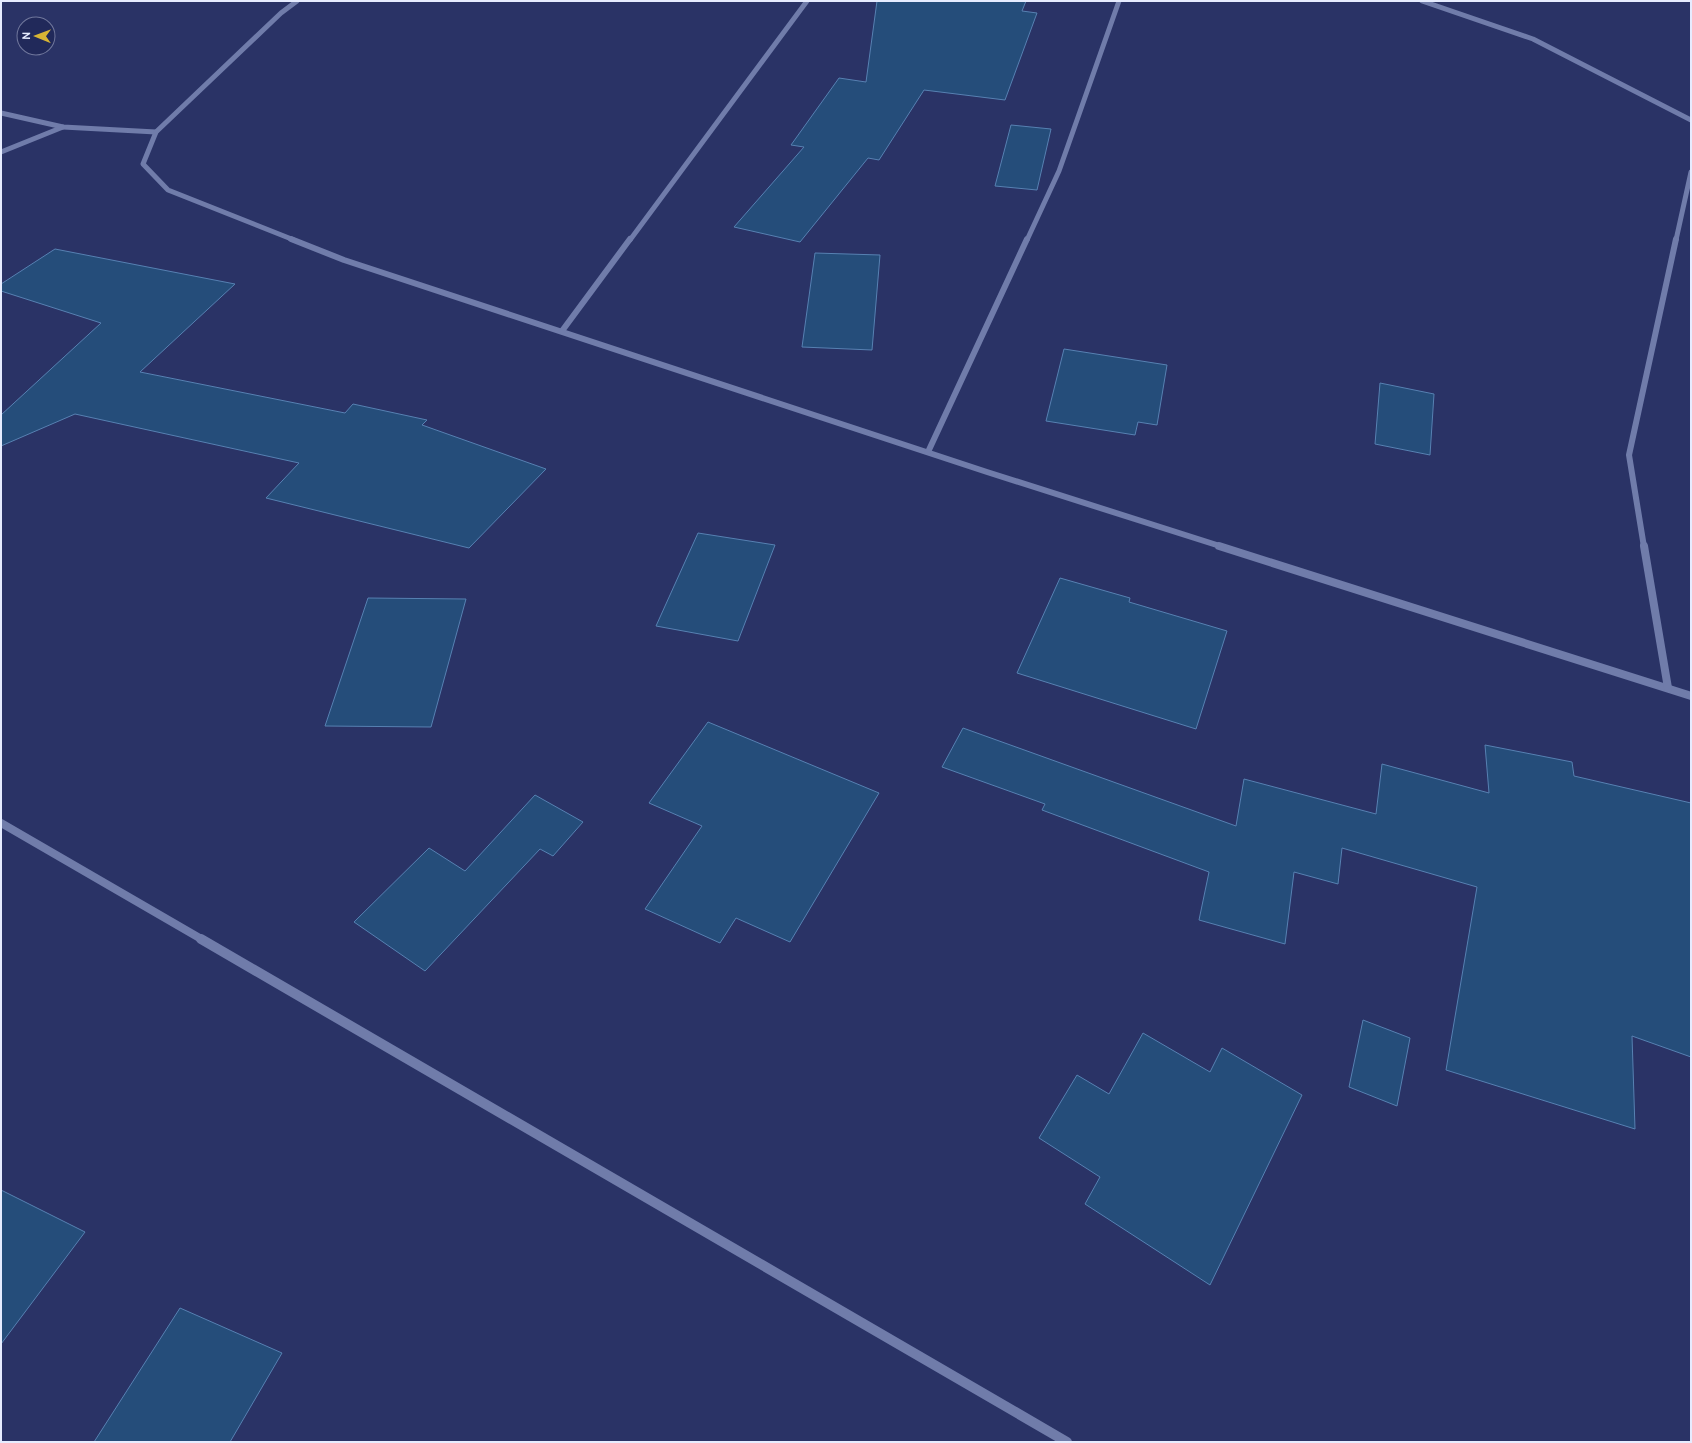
<svg xmlns="http://www.w3.org/2000/svg" width="1692" height="1443" font-family="Cabin,sans-serif">
<style>
.building{fill:#254d7a;stroke:#5781b2}
.lines{fill:none;stroke-linecap:round;stroke-linejoin:round}
.street-far3{stroke:#707caa;stroke-width:5}
.street-far2{stroke:#707caa;stroke-width:6}
.street-far1{stroke:#707caa;stroke-width:8}
.street{stroke:#707caa;stroke-width:10}
</style>
<rect width="100%" height="100%" fill="#2a3366"/>
<g class="building">
<path d="M877,1H1026L1022,11L1037,13L1005,100L924,90L879,160L868,158L800,242L734,227L804,147L791,145L839,78L866,82Z"/>
<path d="M1011,125L1051,129L1037,190L995,186Z"/>
<path d="M55,249L235,284L140,372L345,413L353,404L427,420L422,425L546,469L469,548L266,498L299,463L75,414L1,446V415L101,323L1,291V284Z"/>
<path d="M815,253L880,255L872,350L802,347Z"/>
<path d="M1064,349L1167,365L1157,425L1138,422L1135,435L1046,421Z"/>
<path d="M1380,383L1434,394L1430,455L1375,444Z"/>
<path d="M698,533L775,545L738,641L656,626Z"/>
<path d="M1060,578L1130,598L1129,602L1227,631L1196,729L1017,673Z"/>
<path d="M368,598L466,599L431,727L325,726Z"/>
<path d="M708,722L879,793L790,942L736,918L720,943L645,909L702,826L649,803Z"/>
<path d="M963,728L1236,826L1244,779L1376,814L1382,764L1489,793L1485,745L1572,762L1574,776L1691,803V1057L1632,1036L1635,1129L1446,1070L1477,887L1342,848L1338,884L1294,872L1285,944L1199,920L1209,872L1042,810L1045,804L942,767Z"/>
<path d="M535,795L583,822L553,856L540,849L425,971L354,922L429,848L465,871Z"/>
<path d="M1363,1020L1410,1038L1397,1106L1349,1087Z"/>
<path d="M1143,1033L1210,1072L1222,1048L1302,1095L1210,1285L1085,1204L1100,1177L1039,1138L1077,1075L1109,1094Z"/>
<path d="M1,1190L85,1232L1,1344Z"/>
<path d="M180,1308L282,1353L230,1442H94Z"/>
</g>
<g class="lines">
<g class="street-far3">
<path d="M1422,1L1533,39L1691,120"/>
<path d="M1,113L63,127L156,132"/>
<path d="M1,152L63,127"/>
<path d="M294,240L168,190L143,164L156,132L281,13L297,1"/>
<path d="M630,240L807,1"/>
<path d="M1027,240L1059,171L1119,1"/>
<path d="M1676,240L1691,172"/>
</g>
<g class="street-far2">
<path d="M291,239L344,260L987,472L1223,547"/>
<path d="M562,331L630,239"/>
<path d="M928,452L1027,239"/>
<path d="M1644,547L1629,455L1676,239"/>
</g>
<g class="street-far1">
<path d="M1219,546L1691,696"/>
<path d="M1644,546L1668,688"/>
<path d="M1,823L203,940"/>
</g>
<path class="street" d="M201,939L1067,1442"/>
</g>
<rect width="1692" height="1443" fill="none" stroke="#e6ecff" stroke-width="4"/>
<g transform="translate(36 36) rotate(271)"><circle r="19" fill="#21295a" stroke="#70779c"/>
<path d="M0-3L7 15L0 10L-7 15Z" fill="#d7b434"/>
<text y="-6" font-size="11" font-weight="bold" text-anchor="middle" fill="#e6ecff">N</text>
</g>
</svg>
